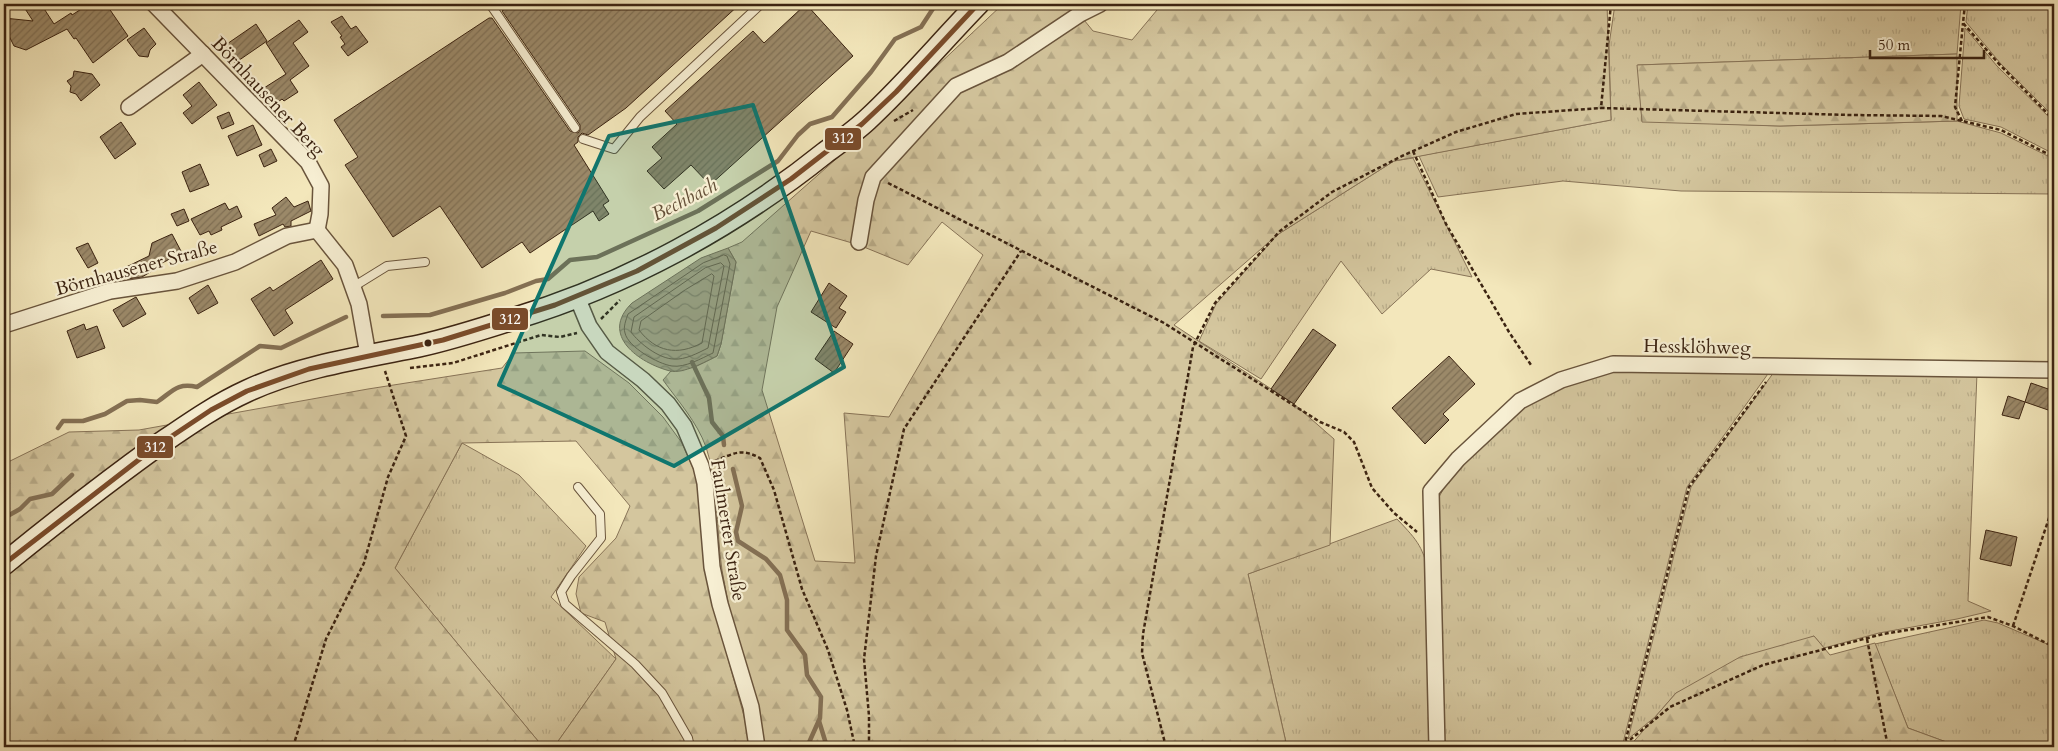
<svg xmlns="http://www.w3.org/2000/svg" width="2058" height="751" font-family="Cardo,serif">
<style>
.grass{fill:url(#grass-tufts);stroke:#887458}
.forest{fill:url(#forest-firs);stroke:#887458;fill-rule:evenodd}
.water{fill:url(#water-waves);stroke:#847054}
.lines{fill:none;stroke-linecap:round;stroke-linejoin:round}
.shore{stroke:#786449;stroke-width:1}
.stream{stroke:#847054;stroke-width:4.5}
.building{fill:url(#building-hatch);stroke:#3b2311}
.service-casing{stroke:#69543c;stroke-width:10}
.minor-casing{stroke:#69543c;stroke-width:18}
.secondary-casing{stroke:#3b2311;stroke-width:24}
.path{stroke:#3b2311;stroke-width:2.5;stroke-dasharray:4 2.5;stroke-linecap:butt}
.service{stroke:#f7efd3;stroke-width:8}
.minor{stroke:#f7efd3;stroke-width:15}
.secondary{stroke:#f7efd3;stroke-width:21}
.bus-1-casing{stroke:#f7efd3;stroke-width:9}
.bus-1{stroke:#7a4b2a;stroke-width:5}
.marked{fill:#0f766e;fill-opacity:0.2;stroke:#0f766e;stroke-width:4;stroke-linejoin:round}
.bus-dot{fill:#3b2311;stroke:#f7efd3;stroke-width:2}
.labels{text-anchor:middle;stroke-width:4.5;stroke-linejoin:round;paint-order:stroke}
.street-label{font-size:19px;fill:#3b2311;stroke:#f7efd3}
.water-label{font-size:20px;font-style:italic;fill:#655038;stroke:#f7efd3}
.line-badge{stroke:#f7efd3;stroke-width:2}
.badge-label{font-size:14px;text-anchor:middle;font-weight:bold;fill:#fff}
</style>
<defs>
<pattern id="grass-tufts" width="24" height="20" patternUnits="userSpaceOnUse" patternTransform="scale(1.25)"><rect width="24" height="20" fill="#d4c69e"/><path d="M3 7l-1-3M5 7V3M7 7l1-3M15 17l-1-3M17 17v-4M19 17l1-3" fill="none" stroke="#b7aa87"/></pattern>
<pattern id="forest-firs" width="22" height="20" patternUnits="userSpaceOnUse" patternTransform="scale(1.25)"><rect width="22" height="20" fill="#d4c69e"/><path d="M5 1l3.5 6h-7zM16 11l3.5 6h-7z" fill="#b7aa87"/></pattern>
<pattern id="water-waves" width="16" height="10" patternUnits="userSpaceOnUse" patternTransform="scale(1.25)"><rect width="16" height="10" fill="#b4a481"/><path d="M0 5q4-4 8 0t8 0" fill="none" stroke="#948568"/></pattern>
<pattern id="building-hatch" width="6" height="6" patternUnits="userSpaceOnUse" patternTransform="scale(1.25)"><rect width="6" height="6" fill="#9b8969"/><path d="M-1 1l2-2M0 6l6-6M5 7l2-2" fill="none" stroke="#807055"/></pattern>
</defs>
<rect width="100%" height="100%" fill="#f3e7bb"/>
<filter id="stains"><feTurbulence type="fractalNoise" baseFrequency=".004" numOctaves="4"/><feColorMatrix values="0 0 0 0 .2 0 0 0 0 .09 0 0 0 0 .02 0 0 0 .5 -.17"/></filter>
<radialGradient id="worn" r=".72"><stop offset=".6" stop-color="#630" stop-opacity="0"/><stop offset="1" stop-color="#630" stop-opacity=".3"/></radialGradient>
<g class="grass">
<path d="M1615,4H1961L1957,54L1638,65L1642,121L1780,126L1957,121L2001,133L2054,159V194L1681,191L1563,181L1438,197L1419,156L1611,120L1609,45Z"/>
<path d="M1968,4H2054V117L2001,64L1966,22Z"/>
<path d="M1965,28L1997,66L2054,122V154L2001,127L1964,119L1959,106Z"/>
<path d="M1413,158L1472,277L1431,269L1382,314L1341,261L1261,379L1199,341L1216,304L1277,235L1394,161Z"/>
<path d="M1616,371H1770L1687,487L1622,747H1440L1436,504C1444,483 1461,465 1477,449C1488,438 1499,424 1511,414C1538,391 1583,379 1616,371Z"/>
<path d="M1774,372L1977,373L1968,601L1991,611L1957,619L1879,633L1824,648L1814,636L1676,693L1655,717L1628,739L1691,487Z"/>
<path d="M462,443L519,475L586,546L551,597L616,659L554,747H543L395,568Z"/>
<path d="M1397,519C1419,542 1423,547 1430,578L1434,747H1287L1248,574Z"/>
<path d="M1984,620L1998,623L2054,647V747H1960L1908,728L1875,644Z"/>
</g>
<g class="forest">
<path d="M1003,4H1071L1093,31L1132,40L1162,4H1607L1611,120L1394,161L1277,235L1174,325L1294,404L1334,439L1330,545L1248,574L1287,747H764C749,689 732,630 722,570C716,530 719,485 706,447C697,422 678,401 663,380L671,371L695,367L717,356L721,344L736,262L728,248L742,242L869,130ZM942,222L983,255L889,417L844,413L855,563L815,561L762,390L777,307L811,231L859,245L908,265Z"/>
<path d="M1957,54V121L1780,126L1642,122L1637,65Z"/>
<path d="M585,351L629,383L663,417L682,443L696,475L710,594L744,716L750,747H554L616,659L605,622L581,613L576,594L579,577L616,538L630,506L576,441L462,443L395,568L543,747H4V464L69,432L139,430L368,389L502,368L514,353Z"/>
<path d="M1814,636L1830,655L1875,643L1908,728L1960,747H1629L1676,693L1740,657Z"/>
</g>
<path class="water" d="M728,248L736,262L721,344L717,356C705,362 683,374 670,371C639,363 599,335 632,303L701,258Z"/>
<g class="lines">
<g class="shore">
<path d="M724,255L727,256L730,264L713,353C702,358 685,368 672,366C658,364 628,347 625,333C623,327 626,320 628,314L703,263Z"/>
<path d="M721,263L724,266L708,348C698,353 685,360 674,359C659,359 639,343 631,332L634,317L705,268Z"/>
<path d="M712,274L714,276L702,343C677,356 656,352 639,330L641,321L685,290Z"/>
</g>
<g class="stream">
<path d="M383,316L430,315L505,293L536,281L548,279L570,260L597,257L698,211L778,161L798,135L810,124L832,117L871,72L895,39L921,27L936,4"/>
<path d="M692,362L709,398L712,422L723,436L724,445"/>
<path d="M58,428L63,421H83L105,414L127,401L140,400L157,402C172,392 177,382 197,387L260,346L281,348L346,317"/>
<path d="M733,469L742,506L736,532L738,541L766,559L780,575L787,600V630L805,655L807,675L821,697L820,718L807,747"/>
<path d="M4,518L20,509L30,499L52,494L72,475"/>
<path d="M819,721L827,747"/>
</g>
</g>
<g class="building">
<path d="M22,4H41L54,24L71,13L72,15L89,4H106L128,36L93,63L76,38L74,39L67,29L26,50L14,46L7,32H4V18L33,21Z"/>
<path d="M512,4H547L551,9L559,4H740L626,108L588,135L582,133L578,137V142L574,145L609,201L603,205L609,214L599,221L593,211L530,253L522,242L482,268L440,206L393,237L345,165L358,157L334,120L489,18H492L570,131L578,133L580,130V125L502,11Z"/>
<path d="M806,4L853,56L710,185L691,165L664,189L647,171L662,158L652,147L677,124L665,111L753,31L764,43Z"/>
<path d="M342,16L351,29L356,26L368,42L348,56L341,47L345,44L340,37L342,36L331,22Z"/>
<path d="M299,20L308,32L293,43L309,66L290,80L298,92L284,101L282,99L271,107L263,95L268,92L264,88L286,74L266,43Z"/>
<path d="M256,24L267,41L235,63L224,46Z"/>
<path d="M144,28L156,44L150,50L148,57L139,56L127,40Z"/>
<path d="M74,71L92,74L100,85L81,101L76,94L70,92L71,86L67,81L73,77Z"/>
<path d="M199,82L217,105L192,124L183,113L192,106L183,95Z"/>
<path d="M229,112L234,124L222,129L217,117Z"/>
<path d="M121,122L136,144L115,159L100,137Z"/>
<path d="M253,125L262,145L237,156L228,136Z"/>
<path d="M271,149L277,161L264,167L259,155Z"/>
<path d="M200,164L209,185L190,192L182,172Z"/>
<path d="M286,197L294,207L308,201L311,211L291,221V226L285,227L283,224L259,236L254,224L276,215L272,208Z"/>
<path d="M225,203L229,210L237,206L242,217L221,227L222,230L211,235L209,231L200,235L191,219Z"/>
<path d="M184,209L189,221L177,226L171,214Z"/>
<path d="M172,234L182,253L156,266L157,268L142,277L128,279L122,269L149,256L152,243Z"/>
<path d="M88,243L98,263L88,268L76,248Z"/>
<path d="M321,260L333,279L285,310L293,323L274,336L251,299L270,287L273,291Z"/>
<path d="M829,283L847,296L839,308L846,312L836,328L811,312Z"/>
<path d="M208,285L218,303L198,314L189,298Z"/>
<path d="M136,297L146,314L123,327L113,310Z"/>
<path d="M84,324L86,330L97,326L105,348L77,358L67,331Z"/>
<path d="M1313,329L1336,345L1294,404L1271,389Z"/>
<path d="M834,331L853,344L834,373L815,359Z"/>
<path d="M1449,356L1475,384L1443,414L1449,420L1425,444L1392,408Z"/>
<path d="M2031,383L2054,391V412L2025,402Z"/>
<path d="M2008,396L2025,402L2019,419L2002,415Z"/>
<path d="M1986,530L2017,537L2011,566L1980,559Z"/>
</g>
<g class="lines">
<g class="service-casing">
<g id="service">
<path d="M371,4L387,5L394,4"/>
<path d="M490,4L575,128"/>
<path d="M583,139L614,149L640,117L761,4"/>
<path d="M353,287L387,266L425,262"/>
<path d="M578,487L600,514L601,538L571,576L561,592L565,604L635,664L662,693L688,738L690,747"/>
</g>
</g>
<g class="minor-casing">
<g id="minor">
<path d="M154,4L308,162L321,186L320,214L317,230"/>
<path d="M129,107L203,54"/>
<path d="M859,242L866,200L873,177L956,86L1008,62L1080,14L1100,4"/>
<path d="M577,297L589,326L607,352L643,380L668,404L684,426L701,466L705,483L712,567L720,604L751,707L757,747"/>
<path d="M4,325L110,291L177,281L235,262L287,236L317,230L345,265L359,304L368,355"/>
<path d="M1437,747L1431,491L1458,459L1520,401L1561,380L1613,364L2054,370"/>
</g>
</g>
<g class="secondary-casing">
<path id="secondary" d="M4,564C53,524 103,485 154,448C185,427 214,406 247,391C298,367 364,357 419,346C451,339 482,329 513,319C626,285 734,226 826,152C840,142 854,132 867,120C906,84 941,42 978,4"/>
</g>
<g class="path">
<path d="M1611,4L1601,108L1850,115L1941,116L2001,130L2054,157"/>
<path d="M1965,4L1963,23L1999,64L2054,120"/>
<path d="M894,121L913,110"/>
<path d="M1962,121L1955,107L1963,23"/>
<path d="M1413,151L1446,224L1509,332L1531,365"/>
<path d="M888,183L1164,323L1320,422L1344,432L1354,442L1372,488L1394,513L1417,532"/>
<path d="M601,319L620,300"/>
<path d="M410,368L453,363L541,335L560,337L577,333"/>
<path d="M715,461C735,453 741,448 760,458L774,490L802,589L828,650L847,710L855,747"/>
<path d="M2013,626L2054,503"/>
<path d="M1867,639L1888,747"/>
<path d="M1625,744L1670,707L1763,665L1883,634L1988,617L2013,626L2054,647"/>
<path d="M293,747L326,639L364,563L388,477L406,436L385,371"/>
<path d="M869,747V716L864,659L876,556L904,429L1021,251"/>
<path d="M1166,747L1142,653L1143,634L1193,347L1215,303L1280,231L1332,192L1402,156L1456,132L1516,114L1601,108"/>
<path d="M1624,747L1689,487L1766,382"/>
</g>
<use href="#service" class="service"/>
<use href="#minor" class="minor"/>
<use href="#secondary" class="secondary"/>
<g class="bus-1-casing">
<path id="bus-1" d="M4,564L154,448L211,410L247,391L309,369L443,340L555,305L637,271L716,228L791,179L862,124L896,92L978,4"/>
</g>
<use href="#bus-1" class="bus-1"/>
</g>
<path class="marked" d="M753,105L844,367L674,466L499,385L609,136Z"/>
<circle class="bus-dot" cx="428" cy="343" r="4.5"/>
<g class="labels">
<g class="street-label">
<text transform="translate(269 96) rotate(47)" y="7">Börnhausener Berg</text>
<text transform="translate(136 267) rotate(-15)" y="7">Börnhausener Straße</text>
<text transform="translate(1697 346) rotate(1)" y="7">Hessklöhweg</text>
<text transform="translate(729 530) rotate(81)" y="7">Faulmerter Straße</text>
</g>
<g class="water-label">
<text transform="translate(684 199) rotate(-27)" y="7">Bechbach</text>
</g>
</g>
<g class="line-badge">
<rect x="824" y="127" width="38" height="24" rx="5" fill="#7a4b2a"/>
<rect x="491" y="307" width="38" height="24" rx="5" fill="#7a4b2a"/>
<rect x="136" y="435" width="38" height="24" rx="5" fill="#7a4b2a"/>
</g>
<g class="badge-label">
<text x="843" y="143">312</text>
<text x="510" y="324">312</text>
<text x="155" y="452">312</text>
</g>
<rect width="2058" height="751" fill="none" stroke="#f3e7bb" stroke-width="20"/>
<rect x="5" y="5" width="2048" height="741" fill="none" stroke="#3b2311" stroke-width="2.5"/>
<rect x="10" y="10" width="2038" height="731" fill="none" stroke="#3b2311"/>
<path d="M1870 50v8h114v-8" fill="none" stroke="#3b2311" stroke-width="2.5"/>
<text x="1878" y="50" font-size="15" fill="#3b2311" stroke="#f7efd3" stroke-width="4" paint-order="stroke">50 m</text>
<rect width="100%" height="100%" filter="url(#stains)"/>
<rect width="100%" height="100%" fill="url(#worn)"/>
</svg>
